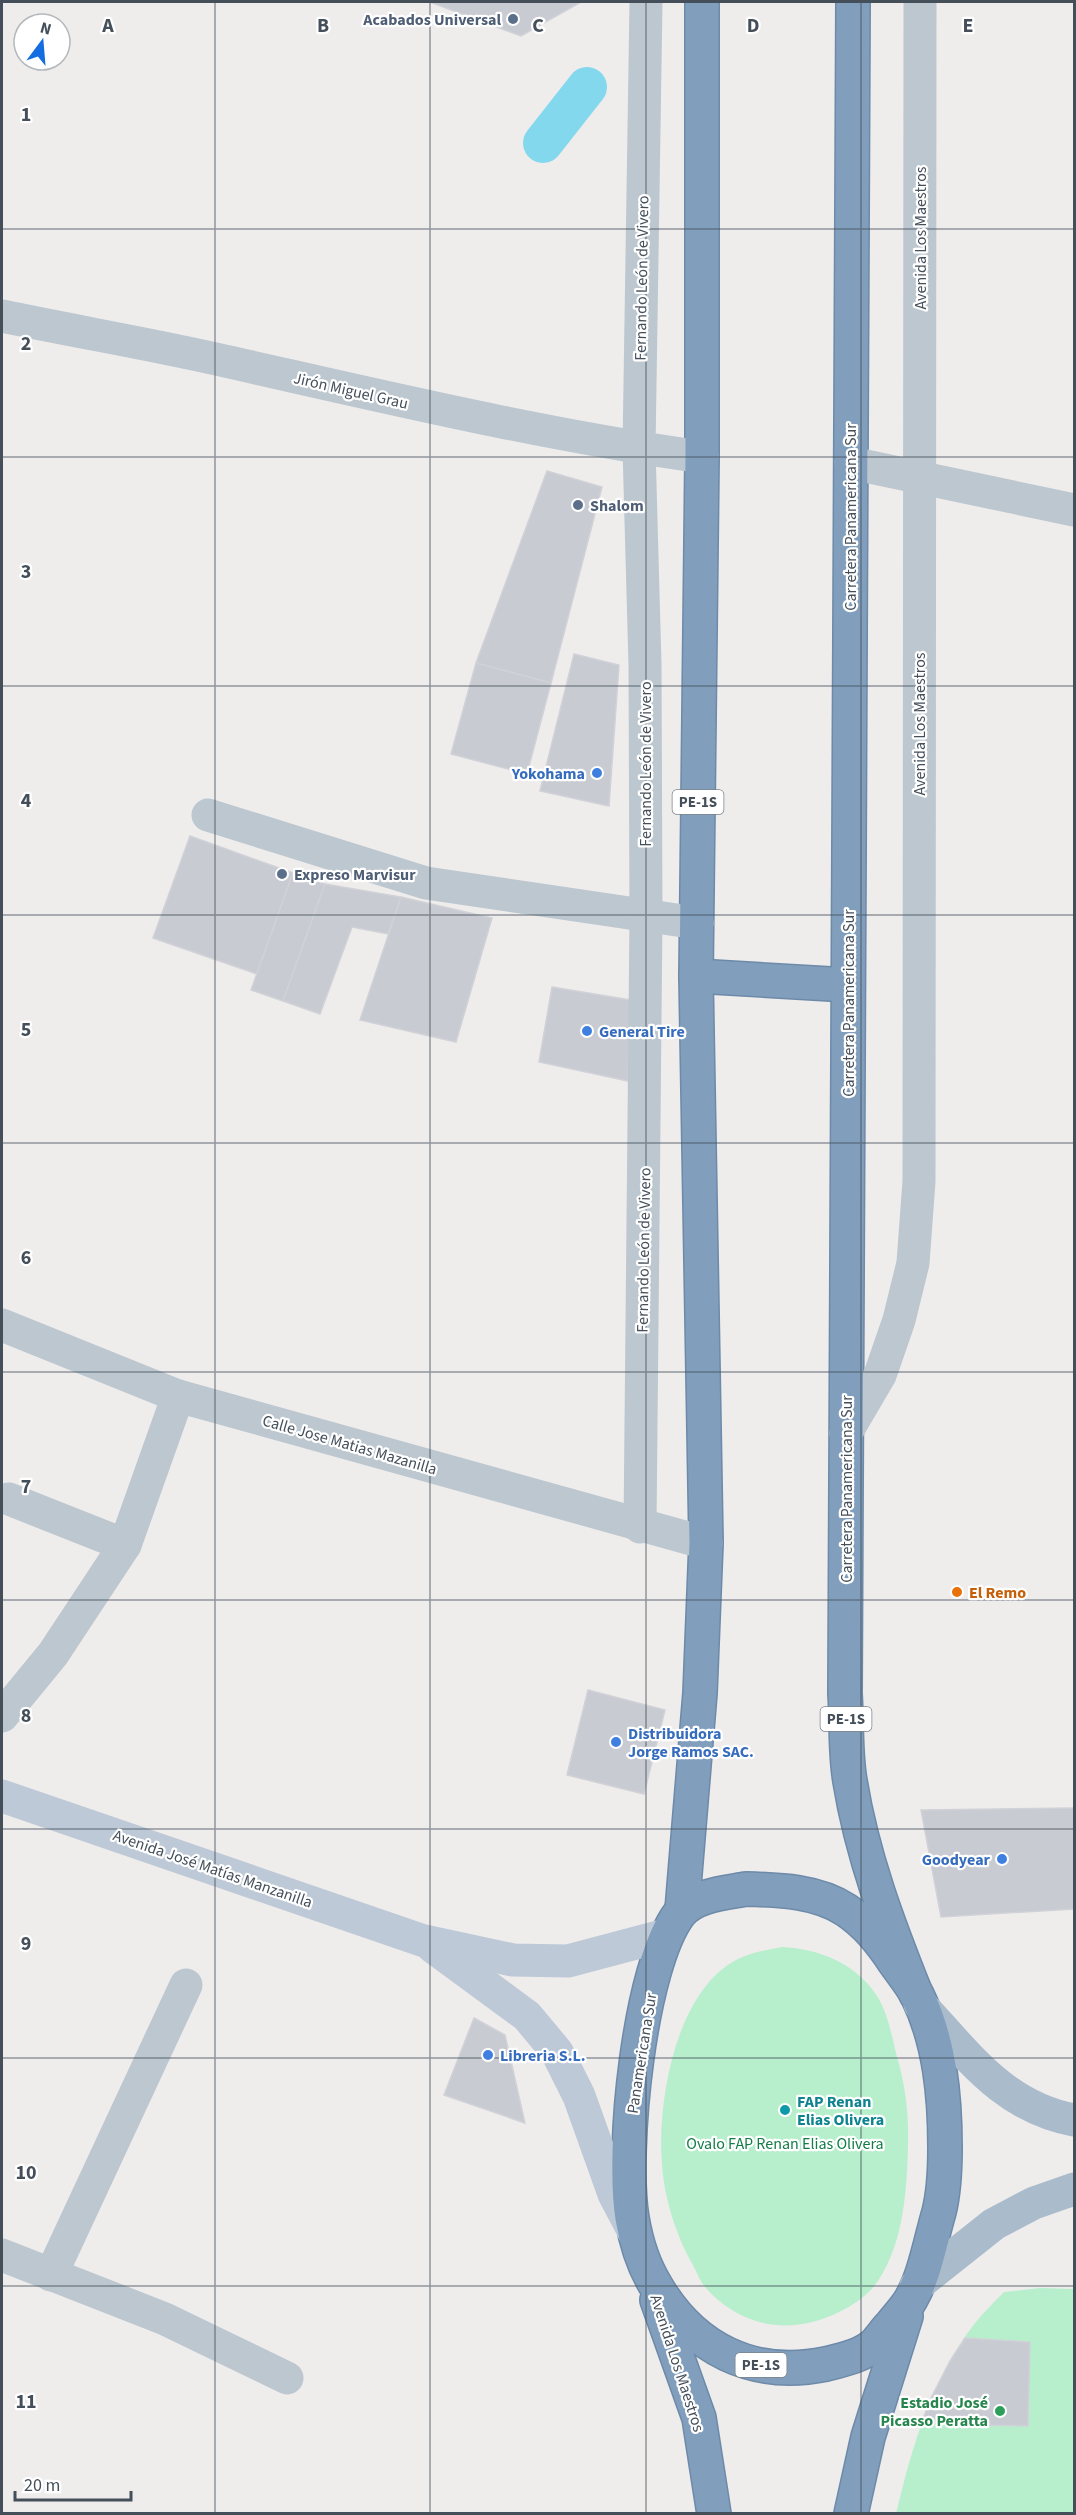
<svg xmlns="http://www.w3.org/2000/svg" width="1076" height="2515" font-family="'Source Sans 3',sans-serif">
<style>
.green{fill:#b7efcd}
.lines{fill:none;stroke-linecap:round;stroke-linejoin:round}
.canal{stroke:#83d8ee;stroke-width:40}
.building{fill:#c8cbd1;stroke:#d0d2d8;stroke-width:1.5}
.highway-casing{stroke:#6d8aa9;stroke-width:36}
.street{stroke:#bcc7cf;stroke-width:33}
.secondary{stroke:#bdc9d6;stroke-width:33}
.primary{stroke:#aabccc;stroke-width:33}
.highway{stroke:#819fbd;stroke-width:33}
.grid{fill:none;stroke:#444f5a;stroke-width:1.5;stroke-opacity:0.55}
.service-dot{fill:#5c6f8a;stroke:#fff;stroke-width:2}
.shop-dot{fill:#3f7fe0;stroke:#fff;stroke-width:2}
.food-dot{fill:#e8710a;stroke:#fff;stroke-width:2}
.culture-dot{fill:#0f9aa8;stroke:#fff;stroke-width:2}
.leisure-dot{fill:#2e9e5b;stroke:#fff;stroke-width:2}
.labels{text-anchor:middle;stroke-width:4.5;stroke-linejoin:round;paint-order:stroke}
.shield{fill:#fff;stroke:#7c848c;stroke-width:1.5}
.shield-label{font-size:15px;font-weight:bold;fill:#444f5a}
.service-label{font-size:16px;font-weight:bold;fill:#4e5e75;stroke:#fff;text-anchor:start}
.street-label{font-size:16px;fill:#444f5a;stroke:#fff}
.shop-label{font-size:16px;font-weight:bold;fill:#366cbe;stroke:#fff;text-anchor:start}
.food-label{font-size:16px;font-weight:bold;fill:#c56008;stroke:#fff;text-anchor:start}
.culture-label{font-size:16px;font-weight:bold;fill:#0d838f;stroke:#fff;text-anchor:start}
.park-label{font-size:16px;fill:#147c47;stroke:#fff}
.leisure-label{font-size:16px;font-weight:bold;fill:#27864d;stroke:#fff;text-anchor:end}
.grid-label{font-size:20px;text-anchor:middle;font-weight:bold;fill:#444f5a;stroke:#fff;stroke-width:4.5;stroke-linejoin:round;paint-order:stroke}
</style>
<rect width="100%" height="100%" fill="#efecec"/>
<g class="green">
<path d="M782,1947C819,1949 856,1963 877,1996C887,2011 892,2036 896,2053C905,2084 909,2112 908,2144C907,2189 904,2242 878,2281C868,2295 854,2305 839,2312C791,2336 741,2328 705,2287C700,2281 697,2273 693,2265C676,2236 664,2197 662,2164C657,2104 674,2005 725,1967C742,1954 761,1951 782,1947Z"/>
<path d="M1040,2288L1074,2289V2513L896,2514C912,2445 932,2379 975,2323C984,2312 994,2302 1004,2292Z"/>
</g>
<g class="lines">
<path class="canal" d="M543,143L587,87"/>
</g>
<g class="building">
<path d="M430,2H581L521,36Z"/>
<path d="M547,471L602,487L551,683L476,663Z"/>
<path d="M574,654L619,665L609,806L540,791Z"/>
<path d="M476,663L551,683L527,774L451,754Z"/>
<path d="M190,836L293,873L257,974L153,938Z"/>
<path d="M293,873L325,884L283,1001L251,990Z"/>
<path d="M325,884L401,897L388,934L352,927L320,1014L283,1001Z"/>
<path d="M401,897L492,918L456,1042L360,1020Z"/>
<path d="M552,987L630,1000L628,1081L539,1062Z"/>
<path d="M588,1690L665,1710L644,1794L567,1775Z"/>
<path d="M1074,1808V1909L941,1917L921,1810Z"/>
<path d="M474,2018L505,2035L525,2123L444,2095Z"/>
<path d="M965,2338L1030,2342L1028,2426L921,2424L931,2398L950,2361Z"/>
</g>
<g class="lines">
<g class="highway-casing">
<g id="highway">
<path d="M853,2L845,1694C847,1722 845,1753 850,1781C862,1855 888,1924 916,1994"/>
<path d="M696,976L848,985"/>
<path d="M746,1889C780,1890 817,1891 846,1910C867,1924 881,1942 895,1963C902,1973 911,1984 917,1995C940,2042 945,2096 945,2148C945,2168 944,2192 939,2212C931,2239 925,2275 911,2299C906,2308 897,2317 891,2325C885,2331 880,2339 874,2345C861,2356 842,2360 826,2364C753,2379 693,2349 656,2286C643,2265 636,2242 632,2218C621,2152 639,1966 680,1913C695,1895 724,1893 746,1889Z"/>
<path d="M682,1910L700,1693L706,1543L696,976L702,457V2"/>
<path d="M657,2300L699,2418L714,2514"/>
<path d="M851,2514L868,2437L906,2316"/>
</g>
</g>
<g class="street">
<path d="M2,316C73,331 145,343 216,359C377,395 538,434 702,457"/>
<path d="M851,463L1074,510"/>
<path d="M208,815L426,883L697,923"/>
<path d="M2,1325L178,1396L706,1543"/>
<path d="M846,1433L880,1375L899,1320L913,1263L919,1181L920,2"/>
<path d="M9,1499L125,1545"/>
<path d="M640,1527L646,917L645,665L639,448L646,2"/>
<path d="M2,1716L53,1654L125,1545L178,1396"/>
<path d="M2,2255L165,2319L287,2378"/>
<path d="M51,2275L186,1985"/>
</g>
<g class="secondary">
<path d="M2,1796L424,1941L513,1960L568,1961L666,1935"/>
<path d="M433,1947L527,2016L557,2052L579,2096L614,2194L634,2232"/>
</g>
<g class="primary">
<path d="M920,2004C967,2054 1003,2107 1074,2120"/>
<path d="M916,2286L994,2224L1034,2203L1074,2189"/>
</g>
<use href="#highway" class="highway"/>
</g>
<path class="grid" d="M215,2V2514M430,2V2514M646,2V2514M861,2V2514M2,229H1074M2,457H1074M2,686H1074M2,915H1074M2,1143H1074M2,1372H1074M2,1600H1074M2,1829H1074M2,2058H1074M2,2286H1074"/>
<g class="service-dot">
<circle cx="513" cy="19" r="6"/>
<circle cx="578" cy="505" r="6"/>
<circle cx="282" cy="874" r="6"/>
</g>
<g class="shop-dot">
<circle cx="597" cy="773" r="6"/>
<circle cx="587" cy="1031" r="6"/>
<circle cx="616" cy="1742" r="6"/>
<circle cx="1002" cy="1859" r="6"/>
<circle cx="488" cy="2055" r="6"/>
</g>
<circle class="food-dot" cx="957" cy="1592" r="6"/>
<circle class="culture-dot" cx="785" cy="2110" r="6"/>
<circle class="leisure-dot" cx="1000" cy="2411" r="6"/>
<g class="labels">
<g class="shield">
<rect x="672.5" y="790" width="51" height="24" rx="4.5"/>
<rect x="820.5" y="1707" width="51" height="24" rx="4.5"/>
<rect x="735.5" y="2353" width="51" height="24" rx="4.5"/>
</g>
<g class="shield-label">
<text x="698" y="807">PE-1S</text>
<text x="846" y="1724">PE-1S</text>
<text x="761" y="2370">PE-1S</text>
</g>
<g class="service-label">
<text x="501" y="25" text-anchor="end">Acabados Universal</text>
<text x="590" y="511">Shalom</text>
<text x="294" y="880">Expreso Marvisur</text>
</g>
<g class="street-label">
<text transform="translate(920 238) rotate(-90)" y="6">Avenida Los Maestros</text>
<text transform="translate(641 278) rotate(-89)" y="6">Fernando León de Vivero</text>
<text transform="translate(351 390) rotate(13)" y="6">Jirón Miguel Grau</text>
<text transform="translate(850 517) rotate(-90)" y="6">Carretera Panamericana Sur</text>
<text transform="translate(919 724) rotate(-90)" y="6">Avenida Los Maestros</text>
<text transform="translate(645 764) rotate(-90)" y="6">Fernando León de Vivero</text>
<text transform="translate(848 1003) rotate(-90)" y="6">Carretera Panamericana Sur</text>
<text transform="translate(643 1250) rotate(-89)" y="6">Fernando León de Vivero</text>
<text transform="translate(350 1444) rotate(16)" y="6">Calle Jose Matias Mazanilla</text>
<text transform="translate(846 1489) rotate(-90)" y="6">Carretera Panamericana Sur</text>
<text transform="translate(213 1868) rotate(19)" y="6">Avenida José Matías Manzanilla</text>
<text transform="translate(641 2053) rotate(-81)" y="6">Panamericana Sur</text>
<text transform="translate(678 2363) rotate(72)" y="6">Avenida Los Maestros</text>
</g>
<g class="shop-label">
<text x="585" y="779" text-anchor="end">Yokohama</text>
<text x="599" y="1037">General Tire</text>
<text x="628" y="1739">Distribuidora<tspan x="628" dy="18">Jorge Ramos SAC.</tspan></text>
<text x="990" y="1865" text-anchor="end">Goodyear</text>
<text x="500" y="2061">Libreria S.L.</text>
</g>
<g class="food-label">
<text x="969" y="1598">El Remo</text>
</g>
<g class="culture-label">
<text x="797" y="2107">FAP Renan<tspan x="797" dy="18">Elias Olivera</tspan></text>
</g>
<g class="park-label">
<text x="785" y="2149">Ovalo FAP Renan Elias Olivera</text>
</g>
<g class="leisure-label">
<text x="988" y="2408">Estadio José<tspan x="988" dy="18">Picasso Peratta</tspan></text>
</g>
</g>
<g class="grid-label">
<text x="108" y="32">A</text>
<text x="323" y="32">B</text>
<text x="538" y="32">C</text>
<text x="753" y="32">D</text>
<text x="968" y="32">E</text>
<text x="26" y="121">1</text>
<text x="26" y="350">2</text>
<text x="26" y="578">3</text>
<text x="26" y="807">4</text>
<text x="26" y="1036">5</text>
<text x="26" y="1264">6</text>
<text x="26" y="1493">7</text>
<text x="26" y="1722">8</text>
<text x="26" y="1950">9</text>
<text x="26" y="2179">10</text>
<text x="26" y="2408">11</text>
</g>
<rect width="1076" height="2515" fill="none" stroke="#444f5a" stroke-width="6"/>
<g transform="translate(42 42) rotate(16)"><circle r="28" fill="#ffffff" stroke="#b4b9bd" stroke-width="1.5"/>
<path d="M0-4.5L10 22L0 15L-10 22Z" fill="#146ee1"/>
<text y="-9" font-size="16" font-weight="bold" text-anchor="middle" fill="#444f5a">N</text>
</g>
<path d="M15 2491v9h116v-9" fill="none" stroke="#444f5a" stroke-width="3"/>
<text x="24" y="2491" font-size="18" fill="#444f5a" stroke="#ffffff" stroke-width="4.5" paint-order="stroke">20 m</text>
</svg>
